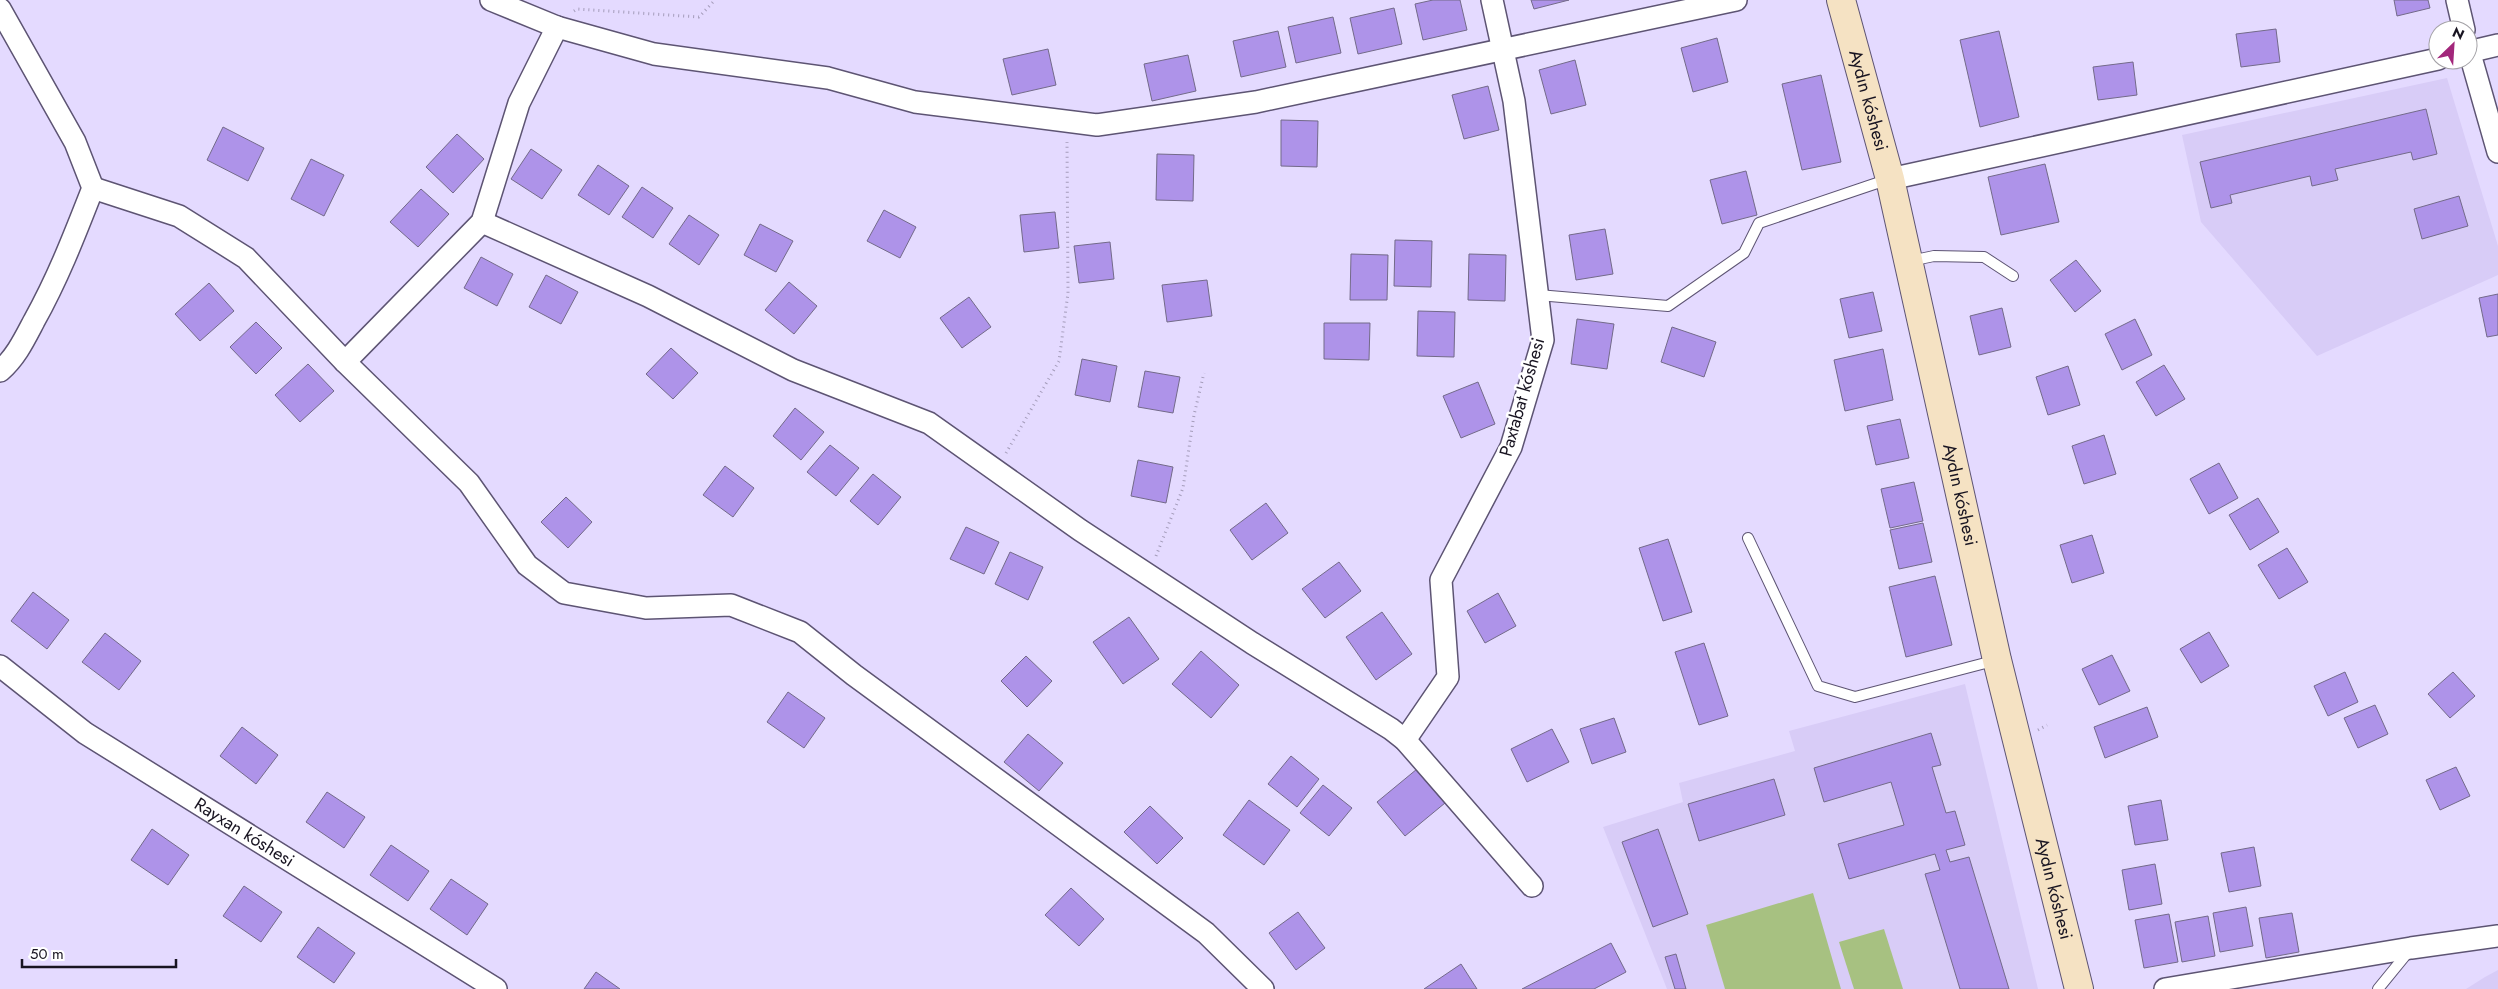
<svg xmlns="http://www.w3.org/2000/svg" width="2498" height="989" font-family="Jost,sans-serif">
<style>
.built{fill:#d8ccf7}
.green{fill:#a7c181}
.building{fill:#ae93e9;stroke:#736a89}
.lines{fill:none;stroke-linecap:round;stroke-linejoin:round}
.lane-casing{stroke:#5d5473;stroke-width:12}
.street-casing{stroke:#5d5473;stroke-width:24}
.secondary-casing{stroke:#5d5473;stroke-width:30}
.path{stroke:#a49cba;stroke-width:3;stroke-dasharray:1 4;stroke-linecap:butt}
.lane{stroke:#fff;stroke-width:10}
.street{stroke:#fff;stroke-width:21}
.secondary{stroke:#f5e2c3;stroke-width:28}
.labels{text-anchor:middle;stroke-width:5;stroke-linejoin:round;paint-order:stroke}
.street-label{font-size:18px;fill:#181421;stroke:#fff}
</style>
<rect width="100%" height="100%" fill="#e4daff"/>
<g class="built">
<path d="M2447,78L2498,246V275L2317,356L2201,222L2182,135Z"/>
<path d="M1965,684L2038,989H1667L1603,827L1683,802L1679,783L1795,751L1789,731Z"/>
<path d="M2498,970V989H2466L2485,977Z"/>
</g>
<g class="green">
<path d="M1813,893L1841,989H1725L1706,925Z"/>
<path d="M1884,929L1903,989H1854L1839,942Z"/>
</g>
<g class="building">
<path d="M1433,0H1460L1467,30L1423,40L1415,4Z"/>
<path d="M1531,0H1569L1534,9Z"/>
<path d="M2394,0H2428L2430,8L2397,16Z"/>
<path d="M1394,8L1402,44L1358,54L1350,18Z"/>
<path d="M1333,17L1341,53L1296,63L1288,27Z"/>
<path d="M2276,29L2280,62L2241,67L2236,34Z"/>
<path d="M1278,31L1286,67L1241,77L1233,41Z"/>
<path d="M1999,31L2019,117L1980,127L1960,40Z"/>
<path d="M1717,38L1728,82L1693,92L1681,48Z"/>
<path d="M1048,49L1056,85L1012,95L1003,59Z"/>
<path d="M1188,55L1196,91L1152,101L1144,64Z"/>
<path d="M1575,60L1586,105L1551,114L1539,70Z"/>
<path d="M2133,62L2137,95L2098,100L2093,67Z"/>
<path d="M1821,75L1841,162L1802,170L1782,84Z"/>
<path d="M1488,86L1499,130L1464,139L1452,95Z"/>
<path d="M2426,109L2437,154L2413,160L2411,152L2335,169L2338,180L2312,186L2310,176L2230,195L2232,203L2211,208L2200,162Z"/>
<path d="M1281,120L1318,121L1317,167L1281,166Z"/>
<path d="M223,127L264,148L248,181L207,160Z"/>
<path d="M457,134L484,159L453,193L426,167Z"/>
<path d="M531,149L562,170L542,199L511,179Z"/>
<path d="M1157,154L1194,155L1193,201L1156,200Z"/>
<path d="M311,159L344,175L324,216L291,199Z"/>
<path d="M2045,164L2059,222L2001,235L1988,177Z"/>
<path d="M598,165L629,186L609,215L578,195Z"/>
<path d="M1746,171L1757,215L1722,224L1710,180Z"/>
<path d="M642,187L673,208L653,238L622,217Z"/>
<path d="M421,189L449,214L418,247L390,222Z"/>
<path d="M2459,196L2468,226L2422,239L2414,209Z"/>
<path d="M884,210L916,227L900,258L867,241Z"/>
<path d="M1055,212L1059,248L1024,252L1020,215Z"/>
<path d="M689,215L719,235L699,265L669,244Z"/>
<path d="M760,224L793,241L776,272L744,255Z"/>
<path d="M1605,229L1613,274L1576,280L1569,235Z"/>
<path d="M1395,240L1432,241L1431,287L1394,286Z"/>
<path d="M1110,242L1114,279L1079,283L1074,246Z"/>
<path d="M1351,254L1388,255L1387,300H1350Z"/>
<path d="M1469,254L1506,255L1505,301L1468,300Z"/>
<path d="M481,257L513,274L497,306L464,288Z"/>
<path d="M2076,260L2101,291L2075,312L2050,280Z"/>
<path d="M546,275L578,292L561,324L529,307Z"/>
<path d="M1207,280L1212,316L1167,322L1162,285Z"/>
<path d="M789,282L817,306L794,334L765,310Z"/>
<path d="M209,283L234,311L200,341L175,314Z"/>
<path d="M1873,292L1882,331L1849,338L1840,299Z"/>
<path d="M2498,294V335L2487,337L2479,298Z"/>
<path d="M969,297L991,327L962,348L940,318Z"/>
<path d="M2002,308L2011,347L1979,355L1970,316Z"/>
<path d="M1418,311L1455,312L1454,357L1417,356Z"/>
<path d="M1577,319L1614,324L1607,369L1571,364Z"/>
<path d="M2135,319L2152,355L2122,370L2105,334Z"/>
<path d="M256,322L282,348L256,374L230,347Z"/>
<path d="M1324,323H1370L1369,360L1324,359Z"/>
<path d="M1672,327L1716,342L1704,377L1661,362Z"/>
<path d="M671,348L698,373L673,399L646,374Z"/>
<path d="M1883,349L1893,400L1845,411L1834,360Z"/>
<path d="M1082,359L1117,366L1110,402L1075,395Z"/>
<path d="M308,364L334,391L300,422L275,395Z"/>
<path d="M2164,365L2185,399L2156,416L2136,382Z"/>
<path d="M2068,366L2080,405L2048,415L2036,377Z"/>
<path d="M1145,371L1180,377L1173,413L1138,407Z"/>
<path d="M1478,382L1495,424L1461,438L1443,396Z"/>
<path d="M795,408L824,432L801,460L773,436Z"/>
<path d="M1900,419L1909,458L1876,465L1867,426Z"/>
<path d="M2104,435L2116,474L2084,484L2072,446Z"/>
<path d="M830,445L859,468L836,496L807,472Z"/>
<path d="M1138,460L1173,467L1166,503L1131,496Z"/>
<path d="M2219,463L2238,498L2209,514L2190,479Z"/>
<path d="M725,466L754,488L733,517L703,495Z"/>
<path d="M873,474L901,497L878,525L850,501Z"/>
<path d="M1914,482L1923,521L1890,528L1881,489Z"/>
<path d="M566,497L592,522L568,548L541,522Z"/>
<path d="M2258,498L2279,532L2250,550L2229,515Z"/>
<path d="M1266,503L1288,533L1252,560L1230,530Z"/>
<path d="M1923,523L1932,562L1899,569L1890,530Z"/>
<path d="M966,527L999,542L984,574L950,559Z"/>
<path d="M2092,535L2104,573L2072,583L2060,545Z"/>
<path d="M1668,539L1692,612L1663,621L1639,548Z"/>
<path d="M2287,548L2308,582L2279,599L2258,565Z"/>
<path d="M1010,552L1043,567L1028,600L995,584Z"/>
<path d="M1339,562L1361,591L1325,618L1302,589Z"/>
<path d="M1935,576L1952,645L1906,657L1889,587Z"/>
<path d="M33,592L69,620L47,649L11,621Z"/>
<path d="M1498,593L1516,626L1485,643L1467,611Z"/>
<path d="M1382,612L1412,654L1376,680L1346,637Z"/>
<path d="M1129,617L1159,659L1123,684L1093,642Z"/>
<path d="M2209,632L2229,666L2201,683L2180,649Z"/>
<path d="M105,633L141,661L119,690L82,662Z"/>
<path d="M1704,643L1728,716L1699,725L1675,652Z"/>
<path d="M1201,651L1239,685L1211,718L1172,684Z"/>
<path d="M2112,655L2130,691L2099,705L2082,669Z"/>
<path d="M1026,656L1052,681L1027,707L1001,681Z"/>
<path d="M2345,672L2358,702L2328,716L2314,686Z"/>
<path d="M2453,672L2475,696L2450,718L2428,694Z"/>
<path d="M788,692L825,718L804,748L767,722Z"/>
<path d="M2375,705L2388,734L2358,748L2344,718Z"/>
<path d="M2147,707L2158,737L2105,758L2094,727Z"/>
<path d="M1614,718L1626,752L1592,764L1580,729Z"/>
<path d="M242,727L278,755L256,784L220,756Z"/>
<path d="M1552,729L1569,762L1527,782L1511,749Z"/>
<path d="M1931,733L1941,765L1932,767L1946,813L1955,811L1965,845L1946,850L1950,862L1969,857L2009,989H1960L1925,874L1940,870L1935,854L1849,879L1838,844L1904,825L1891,782L1824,802L1814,768Z"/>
<path d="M1028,734L1063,763L1039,791L1004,762Z"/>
<path d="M1291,756L1319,779L1297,807L1268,784Z"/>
<path d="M2456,767L2470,796L2440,810L2426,780Z"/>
<path d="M1417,769L1445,803L1405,836L1377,802Z"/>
<path d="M1774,779L1785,815L1699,841L1688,804Z"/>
<path d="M1323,785L1352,808L1329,836L1300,813Z"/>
<path d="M327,792L365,817L344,848L306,822Z"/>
<path d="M1249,800L1290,830L1264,865L1223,835Z"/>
<path d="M2161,800L2168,840L2135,845L2128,806Z"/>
<path d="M1150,806L1183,838L1157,864L1124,832Z"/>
<path d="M152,829L189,855L168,885L131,860Z"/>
<path d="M1658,829L1688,914L1653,927L1622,842Z"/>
<path d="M391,845L429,871L408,901L370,875Z"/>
<path d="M2254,847L2261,886L2229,892L2221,853Z"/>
<path d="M2155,864L2162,904L2129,910L2122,870Z"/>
<path d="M451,879L488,904L467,935L430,909Z"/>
<path d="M244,886L282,912L261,942L223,916Z"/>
<path d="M1071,888L1104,919L1079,946L1045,915Z"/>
<path d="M2246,907L2253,946L2220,952L2213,913Z"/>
<path d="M1298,912L1325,948L1296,970L1269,933Z"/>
<path d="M2292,913L2299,952L2266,958L2259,918Z"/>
<path d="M2169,914L2178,962L2144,968L2135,920Z"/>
<path d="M2208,916L2215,956L2182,962L2175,922Z"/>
<path d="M318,927L355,953L334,983L297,957Z"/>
<path d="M1611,943L1626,972L1594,989H1522Z"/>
<path d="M1676,954L1686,989H1675L1665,957Z"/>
<path d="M1461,964L1477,989H1424Z"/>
<path d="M596,972L620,989H584Z"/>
</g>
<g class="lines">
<g class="lane-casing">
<g id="lane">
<path d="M1910,261L1934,256L1984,257L2013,276"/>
<path d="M1538,295L1668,306L1744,253L1759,223L1889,179"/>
<path d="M1748,538L1818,686L1855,697L1997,660"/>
<path d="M2378,989L2409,951"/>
</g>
</g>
<g class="street-casing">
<g id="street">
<path d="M491,0L557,27L654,54L828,78L915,102L1097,125L1256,102L1736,0"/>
<path d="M2457,0L2464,30"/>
<path d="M0,9L75,142L93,188C75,234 58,278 34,321C24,340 16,357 0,371"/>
<path d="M2468,47L2498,152"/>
<path d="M2468,52L2498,45"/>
<path d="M1890,179L2438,59"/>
<path d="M93,188L179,216L246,258L345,362L469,483L527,565L564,593L646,608L731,605L800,632L854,675L1206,933L1263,989"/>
<path d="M482,222L648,296L793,370L929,423L1080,530L1252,643L1391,729L1405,740L1532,886"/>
<path d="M345,362L482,222L519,103L557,27"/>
<path id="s1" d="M0,666L85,733L496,989"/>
<path d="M1405,740L1448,677L1441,580L1511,447L1543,340L1514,101L1492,0"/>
<path d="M2165,989L2411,948L2498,936"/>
</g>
</g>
<g class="secondary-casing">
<g id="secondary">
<path id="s2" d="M1841,0L1890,179L1997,660L2079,989"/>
</g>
</g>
<g class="path">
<path d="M574,11L577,9L699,17L715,0"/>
<path d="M1006,453L1059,361L1068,293L1067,142"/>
<path d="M1156,556L1183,488L1194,415L1204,373"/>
<path d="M2038,730L2047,725"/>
</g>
<use href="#lane" class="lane"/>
<use href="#street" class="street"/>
<use href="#secondary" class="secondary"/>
</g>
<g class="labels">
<g class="street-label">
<text dy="6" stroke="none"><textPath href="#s2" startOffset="104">Aydın kóshesi</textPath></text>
<text transform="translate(1522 397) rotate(-74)" y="6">Paxtabat kóshesi</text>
<text dy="6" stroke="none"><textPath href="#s2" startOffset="509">Aydın kóshesi</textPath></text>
<text dy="6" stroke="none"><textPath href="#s1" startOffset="296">Rayxan kóshesi</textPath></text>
<text dy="6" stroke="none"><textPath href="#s2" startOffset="914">Aydın kóshesi</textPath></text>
</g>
</g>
<g transform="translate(2453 45) rotate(25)"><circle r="24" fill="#ffffff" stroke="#a3a1a6"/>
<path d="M0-4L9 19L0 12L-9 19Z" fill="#a2277b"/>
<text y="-8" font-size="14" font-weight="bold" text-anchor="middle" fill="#181421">N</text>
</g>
<path d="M22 959v8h154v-8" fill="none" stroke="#181421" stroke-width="2.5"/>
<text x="30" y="959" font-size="15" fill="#181421" stroke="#ffffff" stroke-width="4" paint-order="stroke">50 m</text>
</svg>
